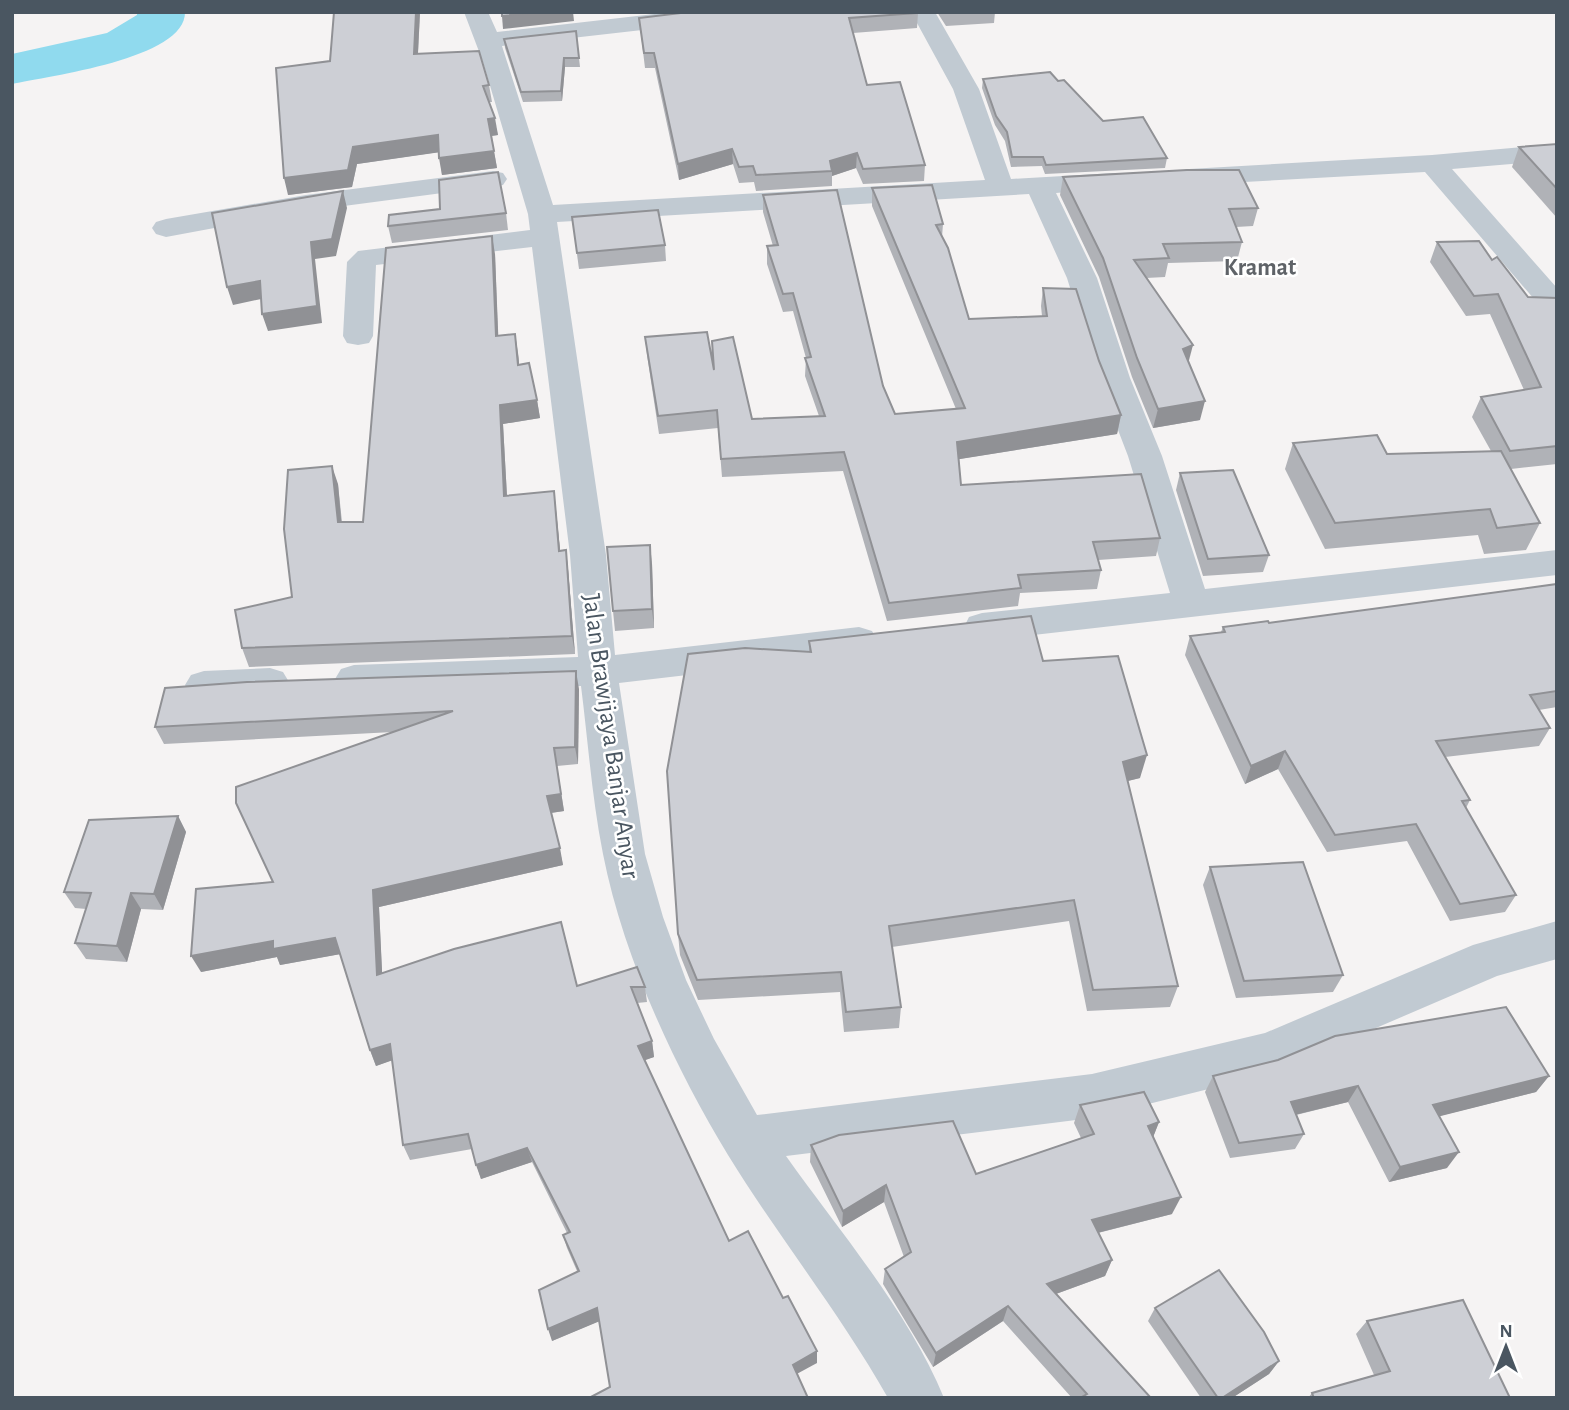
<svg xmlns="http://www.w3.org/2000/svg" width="1569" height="1410" font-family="'Alegreya Sans',sans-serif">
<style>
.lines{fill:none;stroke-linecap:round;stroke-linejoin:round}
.river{fill:#90daee;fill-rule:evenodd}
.minor{fill:#c1cad2;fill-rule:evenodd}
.wall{fill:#b0b2b7}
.shaded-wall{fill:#909195}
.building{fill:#cdcfd5;stroke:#909195;stroke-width:2}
.labels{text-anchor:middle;stroke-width:5;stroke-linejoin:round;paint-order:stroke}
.far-quarter-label{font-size:24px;font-weight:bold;fill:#5f6368;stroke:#fff}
.street-label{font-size:26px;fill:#4a5661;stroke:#fff}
</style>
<rect width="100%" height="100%" fill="#f5f3f3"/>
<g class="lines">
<path class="river" d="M137,12H185C186,59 48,76 12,84V54L107,33L137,15Z"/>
<g class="minor">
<path d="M464,12H488L497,32L672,12H751L747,17L739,19L502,46L553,205L985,180L953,89L911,12H935L979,89L1011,179L1115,173L1125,175L1129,181L1125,187L1056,193L1097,278L1130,378L1162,456L1205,589L1557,550V575L982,641L969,637L964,627L969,617L982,613L1170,593L1128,456L1098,378L1067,278L1029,194L557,222L606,555L615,655L859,627L872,631L878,641L872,651L859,655L619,683L645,854L663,917L686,980L714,1039L757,1115L1092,1074L1265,1033L1473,945L1557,921V959L1497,976L1269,1074L1092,1118L786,1156C840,1232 909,1312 944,1398H888C840,1313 779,1238 728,1155C674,1066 623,956 603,854C592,799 588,741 581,686L354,693L341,689L335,679L341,669L354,665L578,657L570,555L532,247L376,265L373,336L369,343L358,345L347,343L343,336L347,262L358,251L530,230L528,214L483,62Z"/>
<path d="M1557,144V160L1452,169L1557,288V316L1546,313L1425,172L1189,185L1179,183L1175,177L1179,171L1189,169L1432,155Z"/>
<path d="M493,171L503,173L507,179L503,185L306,211L166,237L156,234L152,228L156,222L166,219L306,195Z"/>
<path d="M270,668L283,672L289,682L283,692C257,700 217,703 191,695L185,685L191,675L204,671Z"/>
</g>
</g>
<g class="wall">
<path d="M334,12H420L418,54L489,85L492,102H489L498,135L491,136L497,168L442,175L439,152L357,164L352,187L288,195L330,61Z"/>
<path d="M937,12H995L994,23L946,26Z"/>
<path d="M918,13L917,28L853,33L867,85L925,165L924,181L863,184L856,168L832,176V186L756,191L754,182L739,183L733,164L679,180L655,68H645L639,18Z"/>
<path d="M576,31L580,67H565L562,101L523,102L505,48L504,39Z"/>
<path d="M983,79L1058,81L1103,121L1167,158L1165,168L1045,174L1042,166L1011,167L1005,141L995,125L982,88Z"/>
<path d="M1557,144V218L1512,167L1519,147Z"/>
<path d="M1063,177L1258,208L1253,226L1236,227L1242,242L1237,261L1168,263L1165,277L1146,278L1188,362L1200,420L1153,428L1132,377L1099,277L1060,195Z"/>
<path d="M872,188L943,224L942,237L969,319L1042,316L1041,306L1043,288L1099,361L1121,415L1117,434L959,459L961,485L1160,538L1156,556L1098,560L1101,570L1097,589L1020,593L1018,606L887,621L843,471L722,477L718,428L659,434L647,355L645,337L713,365L752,419L819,416L805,376L806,358L793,311L783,312L767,264V246H773L763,212V195L883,386L895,414L956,409L872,206Z"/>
<path d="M440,209L506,213L508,230L392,243L388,226Z"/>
<path d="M572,217L665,245L666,261L579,269Z"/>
<path d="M1437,242L1492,260L1528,297L1557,298V464L1511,469L1540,523L1526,550L1484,554L1478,535L1325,549L1285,469L1293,443L1387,454L1491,451L1472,417L1481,397L1524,390L1490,314L1466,316L1430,262Z"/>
<path d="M495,254L498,336L518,353L519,365L537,400L540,418L503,424L507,496L554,491L560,551L566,550L568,569L575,654L249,667L242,648L292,597L338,484L342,522H363Z"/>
<path d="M1180,473L1269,555L1263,572L1203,576L1176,490Z"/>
<path d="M652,564L654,628L615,631L613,611Z"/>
<path d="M1557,584V707L1539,710L1550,728L1539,746L1445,757L1470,800L1466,808L1516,895L1505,912L1450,921L1407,841L1327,852L1278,769L1245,784L1185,655L1190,636L1221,632L1223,627L1269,623Z"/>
<path d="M809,641L1043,661L1140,778L1127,781L1178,986L1170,1007L1087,1011L1069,921L892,947L901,1007L899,1028L844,1032L840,992L698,1000L680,955L678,934L809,652Z"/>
<path d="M579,689L578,764L557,766L564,811L551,813L563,865L379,907L382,974L577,986L645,987L647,1002L637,1003L652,1041L654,1057L644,1060L729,1241L817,1363L610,1387L599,1321L552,1341L577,1271L567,1248L563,1235L567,1233L532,1162L481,1179L472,1149L410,1160L403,1145L392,1060L376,1066L370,1050L340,954L280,965L277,957L201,972L393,732L164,744L155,727Z"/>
<path d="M178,816L186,832L163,910L141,909L127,962L86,959L75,943L86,909L75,908L64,892Z"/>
<path d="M1210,867L1343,975L1333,992L1236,998L1203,885Z"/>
<path d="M1213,1076H1549L1536,1092L1439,1116L1447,1168L1389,1182L1348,1102L1296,1115L1304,1134L1295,1149L1230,1158L1205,1092Z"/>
<path d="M1080,1105L1159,1122L1153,1137L1172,1214L1098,1233L1112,1260L1105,1276L1056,1294L1151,1398H1072L1003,1321L933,1367L883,1284L885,1269L904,1257L884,1202L842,1227L810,1162L811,1145L976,1174L1081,1138L1074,1123Z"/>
<path d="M1155,1308L1279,1361L1269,1374L1232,1398H1201L1148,1321Z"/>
<path d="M1367,1321L1510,1398H1308L1312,1393L1374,1375L1356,1334Z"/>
</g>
<g class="shaded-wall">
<path d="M416,12H420L417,71L414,54Z"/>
<path d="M539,12H573L574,21L503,29L502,16Z"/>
<path d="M564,58L565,67L562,101L561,91Z"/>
<path d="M495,118L498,135L491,136L488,119Z"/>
<path d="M438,135L441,152L357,164L352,187L288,195L284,178L353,147Z"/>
<path d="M732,149L733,164L679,180L678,164Z"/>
<path d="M494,151L497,168L442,175L439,158Z"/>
<path d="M857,153L856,168L832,176V171L830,161Z"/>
<path d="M343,191L347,208L336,256L315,259L322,323L268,331L262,314L311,242Z"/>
<path d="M492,236L495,254L499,354L496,336Z"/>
<path d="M260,281L266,298L233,305L227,287Z"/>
<path d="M515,334L518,353L521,384L518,365Z"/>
<path d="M1193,345L1188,364L1183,349Z"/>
<path d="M537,400L540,418L503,424L508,515L504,496L500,405Z"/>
<path d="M1205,401L1200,420L1153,428L1158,409Z"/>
<path d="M1121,415L1117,434L954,460L957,442Z"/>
<path d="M332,466L338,484L343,541L338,522Z"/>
<path d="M554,491L556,510L562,569L559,551Z"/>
<path d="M650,545L652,564L654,628L652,609Z"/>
<path d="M566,550L568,569L575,654L572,636Z"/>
<path d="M576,671L579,689L578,764L575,747Z"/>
<path d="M554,748L564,811L550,813L547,796Z"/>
<path d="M1285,751L1278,769L1245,784L1251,766Z"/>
<path d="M1147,755L1140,778L1116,784L1123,762Z"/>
<path d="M178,816L186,832L163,910L154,894Z"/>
<path d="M560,848L563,865L379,907L383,991L377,975L373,890Z"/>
<path d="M131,893L141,909L127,962L117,946Z"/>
<path d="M335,938L341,954L280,965L277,957L201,972L191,956L273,941Z"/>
<path d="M652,1041L654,1057L640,1062L638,1046Z"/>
<path d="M390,1044L396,1059L376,1066L370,1050Z"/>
<path d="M1549,1076L1536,1092L1421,1121L1433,1105Z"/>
<path d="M1358,1086L1348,1102L1282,1118L1291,1102Z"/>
<path d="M1159,1122L1152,1140L1148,1126Z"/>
<path d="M527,1148L532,1162L481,1179L476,1165Z"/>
<path d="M1459,1152L1447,1168L1389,1182L1400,1167Z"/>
<path d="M886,1185L884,1202L842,1227L843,1211Z"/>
<path d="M1181,1197L1172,1214L1085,1236L1092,1220Z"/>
<path d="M1112,1260L1105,1276L1042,1299L1047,1284Z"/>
<path d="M1008,1306L1003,1321L933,1367L936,1353Z"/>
<path d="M597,1308L600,1321L552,1341L548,1329Z"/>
<path d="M817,1351V1363L793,1376V1365Z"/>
<path d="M1279,1361L1269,1374L1232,1398H1222Z"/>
</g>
<g class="building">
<path d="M334,12H416L414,54L479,51L489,85L483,86L495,118L488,119L494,151L439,158L438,135L353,147L348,170L284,178L276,68L330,61Z"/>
<path d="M502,12H539L502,16Z"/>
<path d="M689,12H917L918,13L849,18L867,85L900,82L925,165L863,169L857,153L830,161L832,171L756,175L753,166L739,167L732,149L678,164L654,53H644L639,18Z"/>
<path d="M576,31L579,58H564L561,91L521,92L504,39Z"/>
<path d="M1050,72L1058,81L1064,80L1103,121L1143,117L1167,158L1046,165L1043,157H1012L1007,132L996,116L983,79Z"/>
<path d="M1557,144V189L1519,147Z"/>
<path d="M1187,170H1239L1258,208L1229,209L1242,242L1163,244L1169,258L1134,260L1193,345L1183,349L1205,401L1158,409L1137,358L1103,258L1063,177Z"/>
<path d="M498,172L506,213L388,226L389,215L440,209L439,180Z"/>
<path d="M932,185L943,224L936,225L948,248L969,319L1047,316L1043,288L1076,289L1099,361L1121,415L957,442L961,485L1141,474L1160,538L1093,542L1101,570L1018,575L1021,588L889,603L844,452L721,459L717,410L658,416L645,337L707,332L714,370L712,341L733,337L752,419L825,416L805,358L811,357L793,293L783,294L767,246L778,245L763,195L837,190L883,386L895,414L965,408L872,188Z"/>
<path d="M343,191L332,239L311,242L317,306L262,314L260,281L227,287L212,213Z"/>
<path d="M658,210L665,245L577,253L572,217Z"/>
<path d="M492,236L496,336L515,334L518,365L529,363L537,400L500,405L504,496L554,491L559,551L566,550L572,636L242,648L235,610L292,597L284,529L288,470L332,466L338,522H363L386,248Z"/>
<path d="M1479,241L1492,260L1497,257L1528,297L1557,298V446L1510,451L1481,397L1541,387L1498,294L1474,296L1437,242Z"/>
<path d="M1377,435L1387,454L1501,451L1540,523L1497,528L1490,509L1335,523L1293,443Z"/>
<path d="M1233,470L1269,555L1208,559L1180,473Z"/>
<path d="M650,545L652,609L613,611L607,547Z"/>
<path d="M1557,584V691L1530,695L1550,728L1436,741L1470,800L1462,801L1516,895L1460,904L1416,824L1335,835L1285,751L1251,766L1190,636L1225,632L1223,627L1268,621L1269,623Z"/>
<path d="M1031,616L1043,661L1118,656L1147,755L1123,762L1178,986L1093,990L1074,900L889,926L901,1007L846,1012L841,972L697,980L678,934L667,771L688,654L745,648L811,652L809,641Z"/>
<path d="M576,671L575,747L554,748L561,794L547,796L560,848L373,890L377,975L454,949L561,922L577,986L637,967L645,987H631L652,1041L638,1046L729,1241L748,1231L783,1298L788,1296L817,1351L793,1365L808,1398H589L610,1387L597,1308L548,1329L539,1290L579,1271L563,1235L570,1232L527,1148L476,1165L468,1134L403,1145L390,1044L370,1050L335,938L273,949V941L191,956L196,889L273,882L236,803V787L453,711L155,727L165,688L247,682Z"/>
<path d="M178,816L154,894L131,893L117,946L75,943L91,893L64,892L89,820Z"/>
<path d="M1303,862L1343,975L1244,981L1210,867Z"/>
<path d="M1506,1007L1549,1076L1433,1105L1459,1152L1400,1167L1358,1086L1291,1102L1304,1134L1239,1143L1213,1076L1278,1060L1335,1036Z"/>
<path d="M1144,1092L1159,1122L1148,1126L1181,1197L1092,1220L1112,1260L1047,1284L1151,1398H1080L1087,1394L1008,1306L936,1353L885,1269L911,1252L886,1185L843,1211L811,1145L839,1135L953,1121L976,1174L1094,1134L1080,1105Z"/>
<path d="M1219,1270L1264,1332L1279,1361L1222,1398H1218L1155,1308Z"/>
<path d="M1463,1300L1510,1398H1314L1312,1393L1390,1371L1367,1321Z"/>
</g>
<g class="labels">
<g class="far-quarter-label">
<text x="1260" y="275">Kramat</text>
</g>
<g class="street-label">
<text transform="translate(612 736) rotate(82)" y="9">Jalan Brawijaya Banjar Anyar</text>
</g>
</g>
<rect width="1569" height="1410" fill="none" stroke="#4a5661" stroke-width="28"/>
<g transform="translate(1506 1347)" stroke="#ffffff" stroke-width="5" paint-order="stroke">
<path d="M0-5L12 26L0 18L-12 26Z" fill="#4a5661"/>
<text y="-10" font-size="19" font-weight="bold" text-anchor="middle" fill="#4a5661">N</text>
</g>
</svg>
